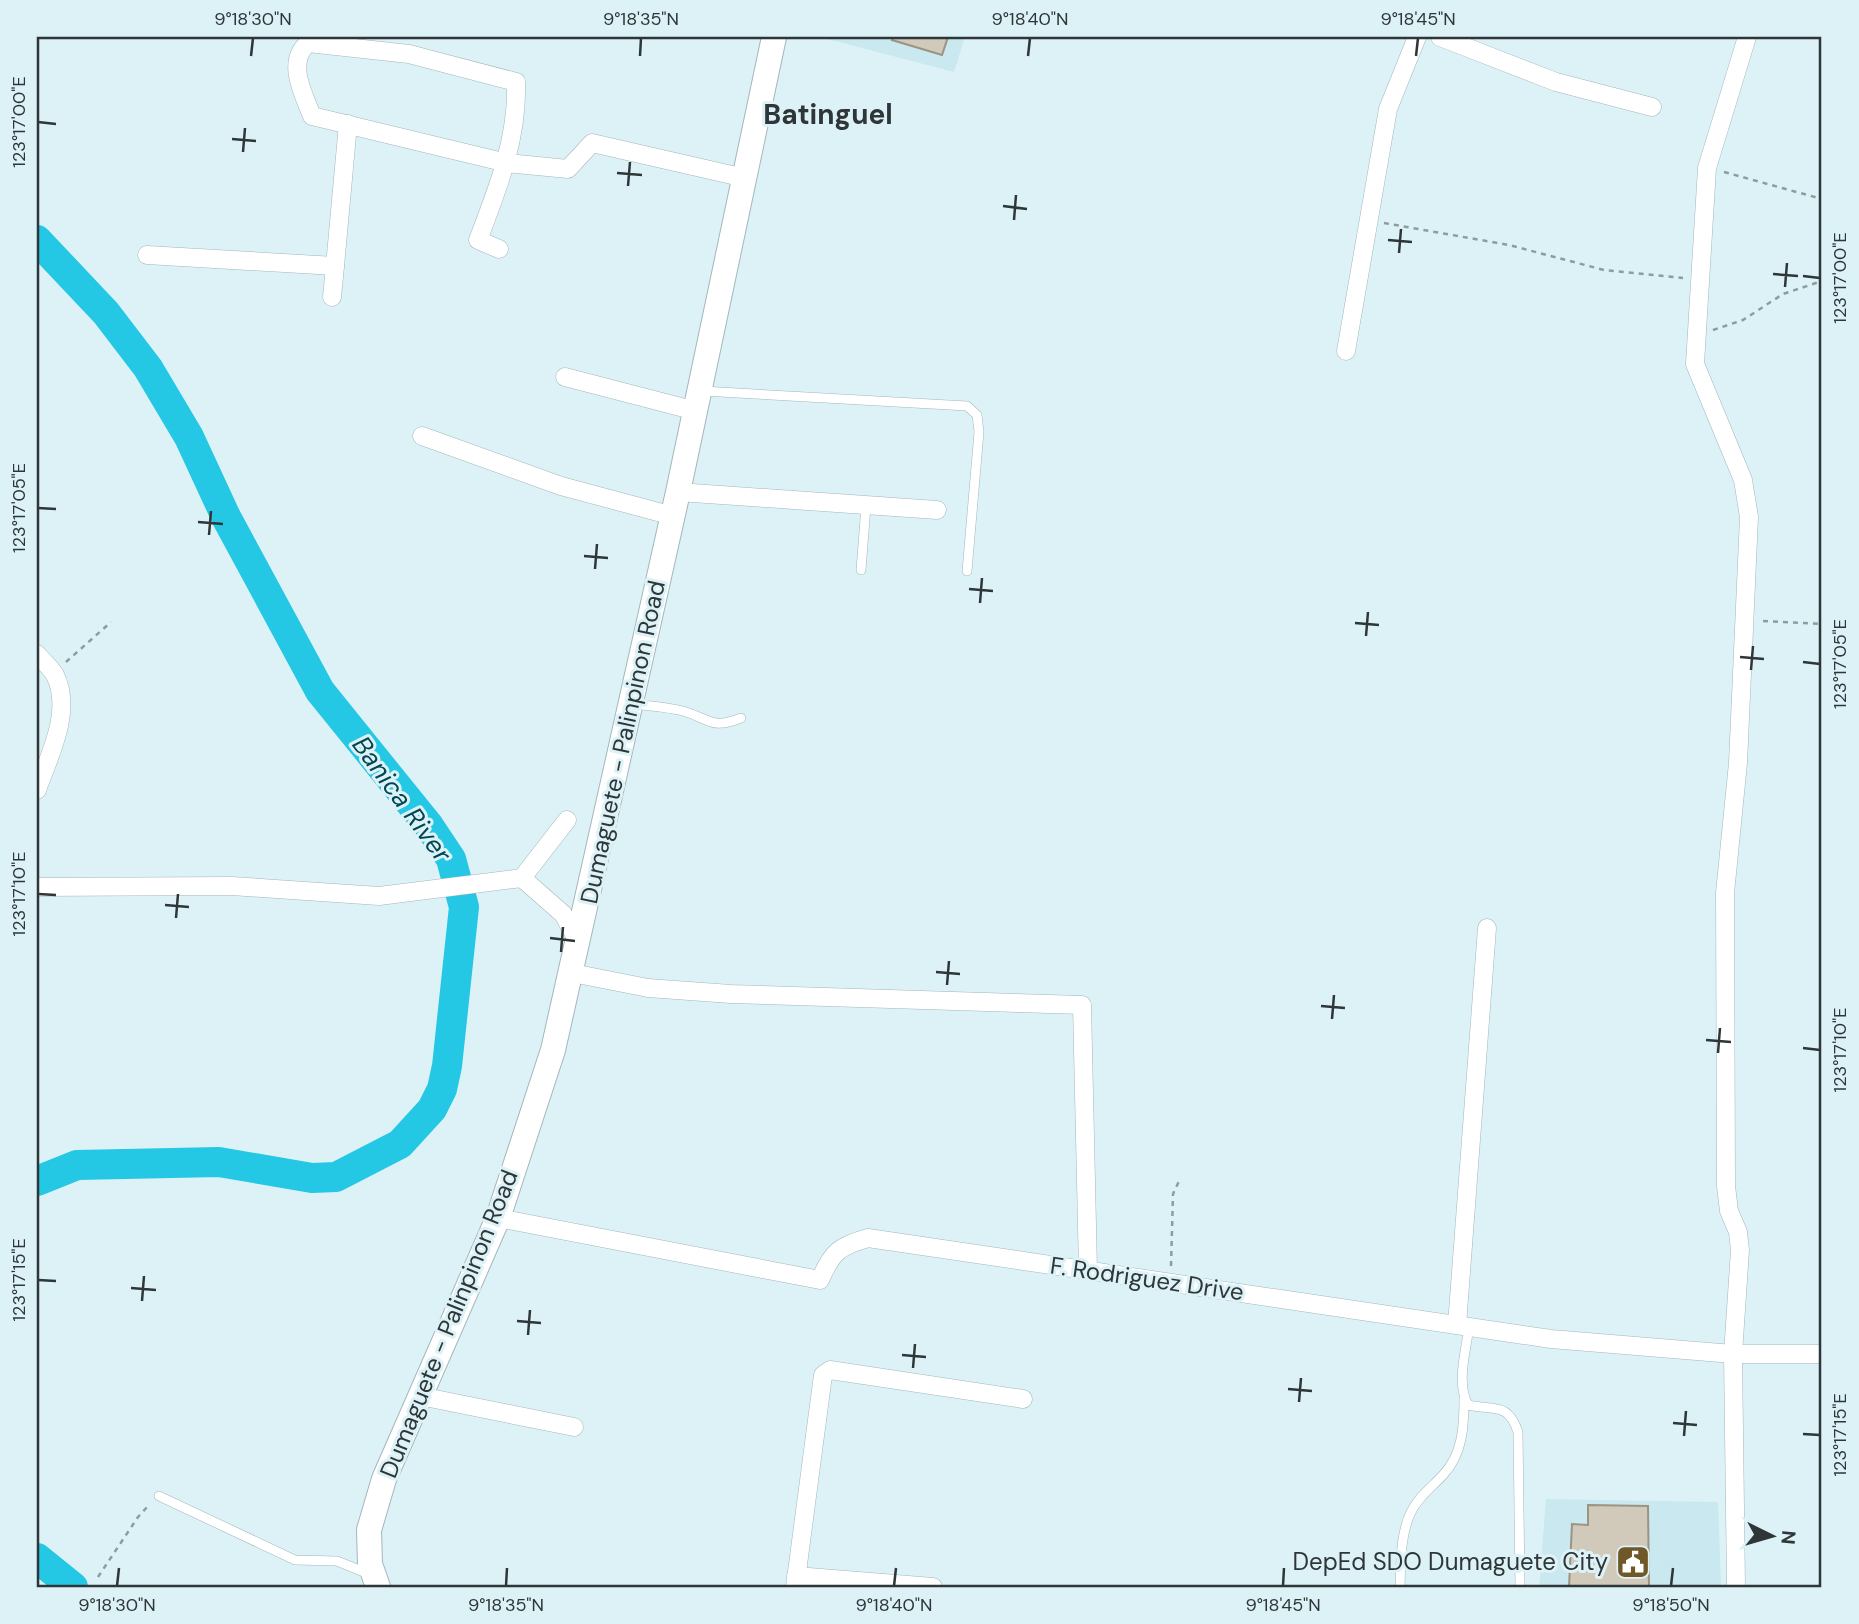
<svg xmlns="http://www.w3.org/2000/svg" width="1859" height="1624" font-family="'DM Sans',sans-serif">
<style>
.built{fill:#cae8ef}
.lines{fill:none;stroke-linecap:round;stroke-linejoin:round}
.river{stroke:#24c7e4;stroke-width:30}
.building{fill:#d1c9ba;stroke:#9b9384;stroke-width:2}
.service-casing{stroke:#a3b6bb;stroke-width:10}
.minor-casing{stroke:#a3b6bb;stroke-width:19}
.secondary-casing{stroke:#a3b6bb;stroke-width:26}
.path{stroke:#8d9ca0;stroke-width:2.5;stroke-dasharray:5 5;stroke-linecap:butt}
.service{stroke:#fff;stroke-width:9}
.minor{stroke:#fff;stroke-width:18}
.secondary{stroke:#fff;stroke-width:24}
.ticks{fill:none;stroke:#2e3638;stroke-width:2.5}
.labels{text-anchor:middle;stroke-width:6;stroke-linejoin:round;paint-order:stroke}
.street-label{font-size:24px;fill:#2e3638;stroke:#ddf2f7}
.poi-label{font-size:24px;fill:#2e3638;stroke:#ddf2f7;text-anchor:end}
.water-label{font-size:26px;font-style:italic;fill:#014652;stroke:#ddf2f7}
.quarter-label{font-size:28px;font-weight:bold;fill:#2e3638;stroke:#ddf2f7}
.neatline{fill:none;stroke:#2e3638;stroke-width:2.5}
.ticks-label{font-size:18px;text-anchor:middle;fill:#2e3638}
</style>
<rect width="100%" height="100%" fill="#ddf2f7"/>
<g class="built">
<path d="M820,37H965L954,72Z"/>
<path d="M1546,1499L1718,1502L1721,1587H1539Z"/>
</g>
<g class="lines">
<g class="river">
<path d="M37,240L106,313L148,368L189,437L226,517L320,691L429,826L451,859L464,907L447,1066L442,1089L432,1109L400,1144L336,1177L312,1178L219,1162L77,1165L37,1181"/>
<path d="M37,1558L73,1587"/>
</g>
</g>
<g class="building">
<path d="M893,37H948L942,55L892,40Z"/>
<path d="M1588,1505L1648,1506L1649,1587H1569L1572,1524L1588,1525Z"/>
</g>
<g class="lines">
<g class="service-casing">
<g id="service">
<path d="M702,391L967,406L977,415L979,432L967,571"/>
<path d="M861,570L866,506"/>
<path d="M633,704C649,706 667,707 683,711C711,719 710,730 741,718"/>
<path d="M1469,1327C1466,1351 1456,1383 1468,1405C1495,1411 1508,1402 1518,1432L1520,1587"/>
<path d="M159,1496L295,1560L337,1561L369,1574"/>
<path d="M1400,1587C1401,1562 1400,1535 1411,1512C1418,1497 1432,1487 1443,1475C1463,1454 1464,1426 1464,1398"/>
</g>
</g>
<g class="minor-casing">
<g id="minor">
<path d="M1440,37L1556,82L1652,107"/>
<path d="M499,249L478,240C498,188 518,138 516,82L409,54L308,43C286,62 303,93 312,116L507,163L568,169L592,143L745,178"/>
<path d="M147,255L335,266L348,124"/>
<path d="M332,297L335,266"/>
<path d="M1346,351L1388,109L1417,37"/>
<path d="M565,377L696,411"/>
<path d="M422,436L561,486L673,516"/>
<path d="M678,492L937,510"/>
<path d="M37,654C42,660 51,668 55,675C73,711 49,756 37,790"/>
<path d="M522,878L563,914L579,943"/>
<path d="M37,887L232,886L379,896L522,878L567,820"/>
<path d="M572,973L648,988L731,994L1082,1005L1088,1270"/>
<path d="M498,1218L820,1280C832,1252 839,1246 868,1238L1551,1339L1733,1354H1822"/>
<path d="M1457,1325L1487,928"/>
<path d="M420,1396L574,1427"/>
<path d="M796,1576L933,1587"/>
<path d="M795,1587L823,1375L830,1370L1023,1399"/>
<path d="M1736,1587L1733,1354L1740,1250L1738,1232L1729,1211L1726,1186L1725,893L1738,763L1749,517L1743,480L1695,364L1707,168L1747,37"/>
</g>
</g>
<g class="secondary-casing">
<path id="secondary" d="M378,1587L370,1564L369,1530L384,1479L498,1218L553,1050L678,492L774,37"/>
</g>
<g class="path">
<path d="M1724,172L1822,199"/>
<path d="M1384,223L1509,245L1604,270L1683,278"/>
<path d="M1713,330L1743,320L1783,294L1822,281"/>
<path d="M1763,621L1822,624"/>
<path d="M66,662L111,622"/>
<path d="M1171,1266L1173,1194L1180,1179"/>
<path d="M98,1577L138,1517L149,1505"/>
</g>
<use href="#service" class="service"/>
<use href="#minor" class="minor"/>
<use href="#secondary" class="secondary"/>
</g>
<path class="ticks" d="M251,56L253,38M640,56L641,38M1028,56L1030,38M1416,56L1418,38M38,122L56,124M232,139L256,141M243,152L245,128M617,173L642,175M628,186L630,162M1003,206L1027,209M1014,220L1016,195M1388,240L1412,242M1399,253L1401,229M1773,274L1798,276M1803,276L1820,278M1785,287L1787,263M38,508L56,509M198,522L223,524M209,535L211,511M584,556L608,558M595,569L597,544M969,589L993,591M980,603L982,578M1355,623L1379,625M1366,636L1368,612M1740,657L1764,659M1803,662L1820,664M1751,670L1753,646M38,894L56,895M165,905L189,907M176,918L178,894M550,938L575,941M561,952L563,927M936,972L960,974M947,985L949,961M1321,1006L1345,1008M1332,1019L1334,995M1706,1040L1731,1042M1803,1048L1820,1050M1718,1053L1720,1028M38,1280L56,1281M131,1288L156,1290M142,1301L144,1276M517,1321L541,1323M528,1335L530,1310M902,1355L926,1357M913,1368L915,1344M1288,1389L1312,1391M1299,1402L1301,1378M1673,1423L1697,1425M1803,1434L1820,1435M1684,1436L1686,1411M117,1586L119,1568M506,1586L507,1568M894,1586L896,1568M1283,1586L1284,1568M1671,1586L1673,1568"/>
<defs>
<g id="civic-square" transform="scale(1.75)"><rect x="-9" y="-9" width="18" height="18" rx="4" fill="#6f5728" stroke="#ddf2f7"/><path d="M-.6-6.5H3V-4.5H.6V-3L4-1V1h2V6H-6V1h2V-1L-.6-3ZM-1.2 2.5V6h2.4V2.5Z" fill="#fff"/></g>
</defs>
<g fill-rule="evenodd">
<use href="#civic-square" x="1633" y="1562"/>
</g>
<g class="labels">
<g class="street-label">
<text transform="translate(623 742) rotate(-78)" y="8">Dumaguete - Palinpinon Road</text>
<text transform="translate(1147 1279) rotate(8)" y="8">F. Rodriguez Drive</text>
<text transform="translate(449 1324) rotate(-68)" y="8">Dumaguete - Palinpinon Road</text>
</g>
<g class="poi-label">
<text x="1608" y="1570">DepEd SDO Dumaguete City</text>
</g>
<g class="water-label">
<text transform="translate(402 799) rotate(54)" y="9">Banica River</text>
</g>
<g class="quarter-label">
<text x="828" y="124">Batinguel</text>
</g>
</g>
<rect width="1859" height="1624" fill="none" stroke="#ddf2f7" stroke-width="77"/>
<g transform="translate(1772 1536) rotate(95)" stroke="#ddf2f7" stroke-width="5" paint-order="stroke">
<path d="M0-5L12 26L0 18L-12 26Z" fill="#2e3638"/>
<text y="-10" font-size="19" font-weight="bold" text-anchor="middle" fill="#2e3638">N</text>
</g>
<rect x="38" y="38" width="1782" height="1548" class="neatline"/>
<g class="ticks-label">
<text x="253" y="25">9°18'30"N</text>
<text x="641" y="25">9°18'35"N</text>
<text x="1030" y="25">9°18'40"N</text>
<text x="1418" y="25">9°18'45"N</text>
<text transform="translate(19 122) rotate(-90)" y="6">123°17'00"E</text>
<text transform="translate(1840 278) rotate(-90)" y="6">123°17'00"E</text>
<text transform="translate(19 508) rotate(-90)" y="6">123°17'05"E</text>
<text transform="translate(1840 664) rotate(-90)" y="6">123°17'05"E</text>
<text transform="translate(19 894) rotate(-90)" y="6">123°17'10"E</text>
<text transform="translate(1840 1050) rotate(-90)" y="6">123°17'10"E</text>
<text transform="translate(19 1280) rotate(-90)" y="6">123°17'15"E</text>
<text transform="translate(1840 1435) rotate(-90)" y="6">123°17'15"E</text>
<text x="117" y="1611">9°18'30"N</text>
<text x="506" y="1611">9°18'35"N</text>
<text x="894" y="1611">9°18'40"N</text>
<text x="1283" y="1611">9°18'45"N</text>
<text x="1671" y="1611">9°18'50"N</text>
</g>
</svg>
